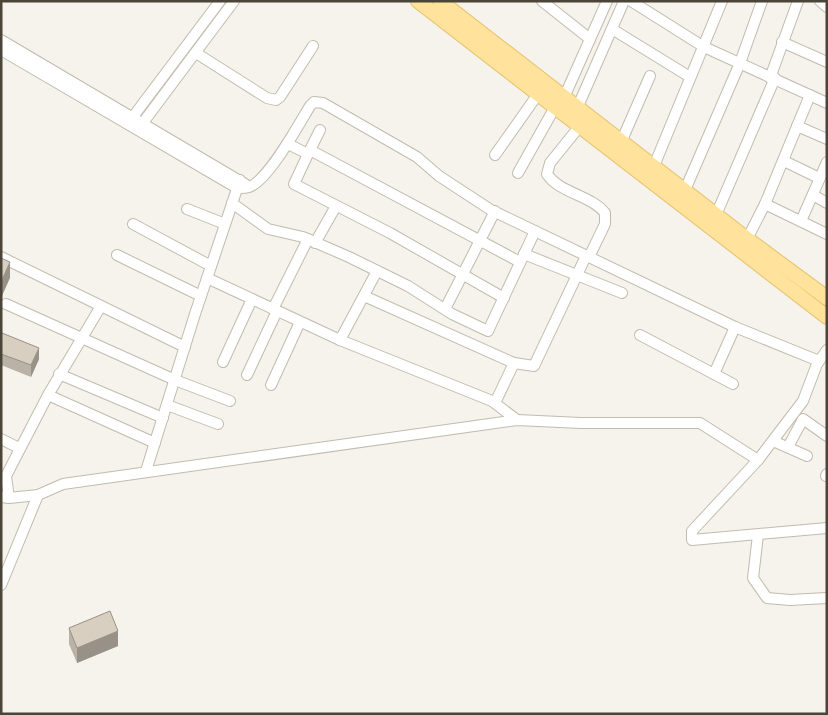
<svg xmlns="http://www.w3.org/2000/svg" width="828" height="715" font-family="'Fira Sans',sans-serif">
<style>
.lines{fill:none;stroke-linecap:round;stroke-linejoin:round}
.minor-casing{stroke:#c2bbae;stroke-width:12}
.major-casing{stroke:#e6c16a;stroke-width:16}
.minor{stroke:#fff;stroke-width:10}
.major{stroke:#ffe39c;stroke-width:14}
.wall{fill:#bab2a6}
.shaded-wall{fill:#979187}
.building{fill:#d8cfc1;stroke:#979187}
</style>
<rect width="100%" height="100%" fill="#f6f3ec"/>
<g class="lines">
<g class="minor-casing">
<g id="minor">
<path d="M542,1L590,39"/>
<path d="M631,1L704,47L827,103"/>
<path d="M820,1L827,7"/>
<path d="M612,29L690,77"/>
<path d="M1,40L245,184"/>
<path d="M782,42L827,62"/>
<path d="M1,50L237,188C241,188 246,188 249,187C268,181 299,124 310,106L314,102L323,103L417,157L439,176L491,210L735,327L819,361"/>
<path d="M196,53L267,98L276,100L280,97L313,46"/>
<path d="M770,78L798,1"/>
<path d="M562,102L607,1"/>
<path d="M575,113L624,1"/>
<path d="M129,122L220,1"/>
<path d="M797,126L827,139"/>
<path d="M579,127L550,163L547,174C559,193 591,195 605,213V224L589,257"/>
<path d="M139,128L234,1"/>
<path d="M622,140L650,76"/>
<path d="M288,144L308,154L294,184L390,233L504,298"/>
<path d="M310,150L520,262"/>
<path d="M308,154L320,130"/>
<path d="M495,155L538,94"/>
<path d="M784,161L819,178"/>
<path d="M654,166L722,1"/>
<path d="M518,173L555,107"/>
<path d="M685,190L740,63L762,1"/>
<path d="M813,195L827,203"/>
<path d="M232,203L268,229L303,237L349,257L408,286L452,314L488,331L535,231"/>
<path d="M765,204L827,234"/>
<path d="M187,209L225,224"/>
<path d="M716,215L775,78"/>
<path d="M801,221L827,162"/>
<path d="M133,224L211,266"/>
<path d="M315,243L336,206"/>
<path d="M744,245L765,204L810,95"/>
<path d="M524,254L622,293"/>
<path d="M117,255L201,296"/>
<path d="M1,257L185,347"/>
<path d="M207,278L340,340L492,401L517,420"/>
<path d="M364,296L514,363"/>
<path d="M6,304L175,380L230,401"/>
<path d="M101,306L48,395L155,443"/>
<path d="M273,309L308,239"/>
<path d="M445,309L495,211"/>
<path d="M640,335L733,384"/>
<path d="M340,340L377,271"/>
<path d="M223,362L252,299"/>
<path d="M59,374L163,418"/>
<path d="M714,374L735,327"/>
<path d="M247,375L277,311"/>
<path d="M271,385L300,322"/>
<path d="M495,403L514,363L534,366L586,256"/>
<path d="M167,405L218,424"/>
<path d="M1,439L19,448"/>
<path d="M773,441L807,456"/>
<path d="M788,447L803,419L827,436"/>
<path d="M758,460L692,531V540L827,528"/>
<path d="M146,471L195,314L240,180"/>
<path d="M826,476L827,474"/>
<path d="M1,497L9,498L38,495"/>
<path d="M9,498L6,476L48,395"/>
<path d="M758,535L753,578L767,598L790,600L827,598"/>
<path d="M1,585L38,495L63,484L517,420L581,423H700L758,460L803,401L817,364L827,350"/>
</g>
</g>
<g class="major-casing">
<g id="major">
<path d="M418,1L827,317"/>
<path d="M440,1L747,239L827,298"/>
</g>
</g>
<use href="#minor" class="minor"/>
<use href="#major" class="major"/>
</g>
<g class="wall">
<path d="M1,336L39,359L31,377L1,365Z"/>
<path d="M69,628L118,646L77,663L69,644Z"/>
</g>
<g class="shaded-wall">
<path d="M10,262V278L1,298V282Z"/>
<path d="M39,348V359L31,377V365Z"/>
<path d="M118,631V646L77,663V648Z"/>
</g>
<g class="building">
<path d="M1,258L10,262L1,282Z"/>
<path d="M2,333L39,348L31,365L1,354V336Z"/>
<path d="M110,611L118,631L77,648L69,628Z"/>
</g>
<rect width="828" height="715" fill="none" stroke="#4b4439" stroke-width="5"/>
</svg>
